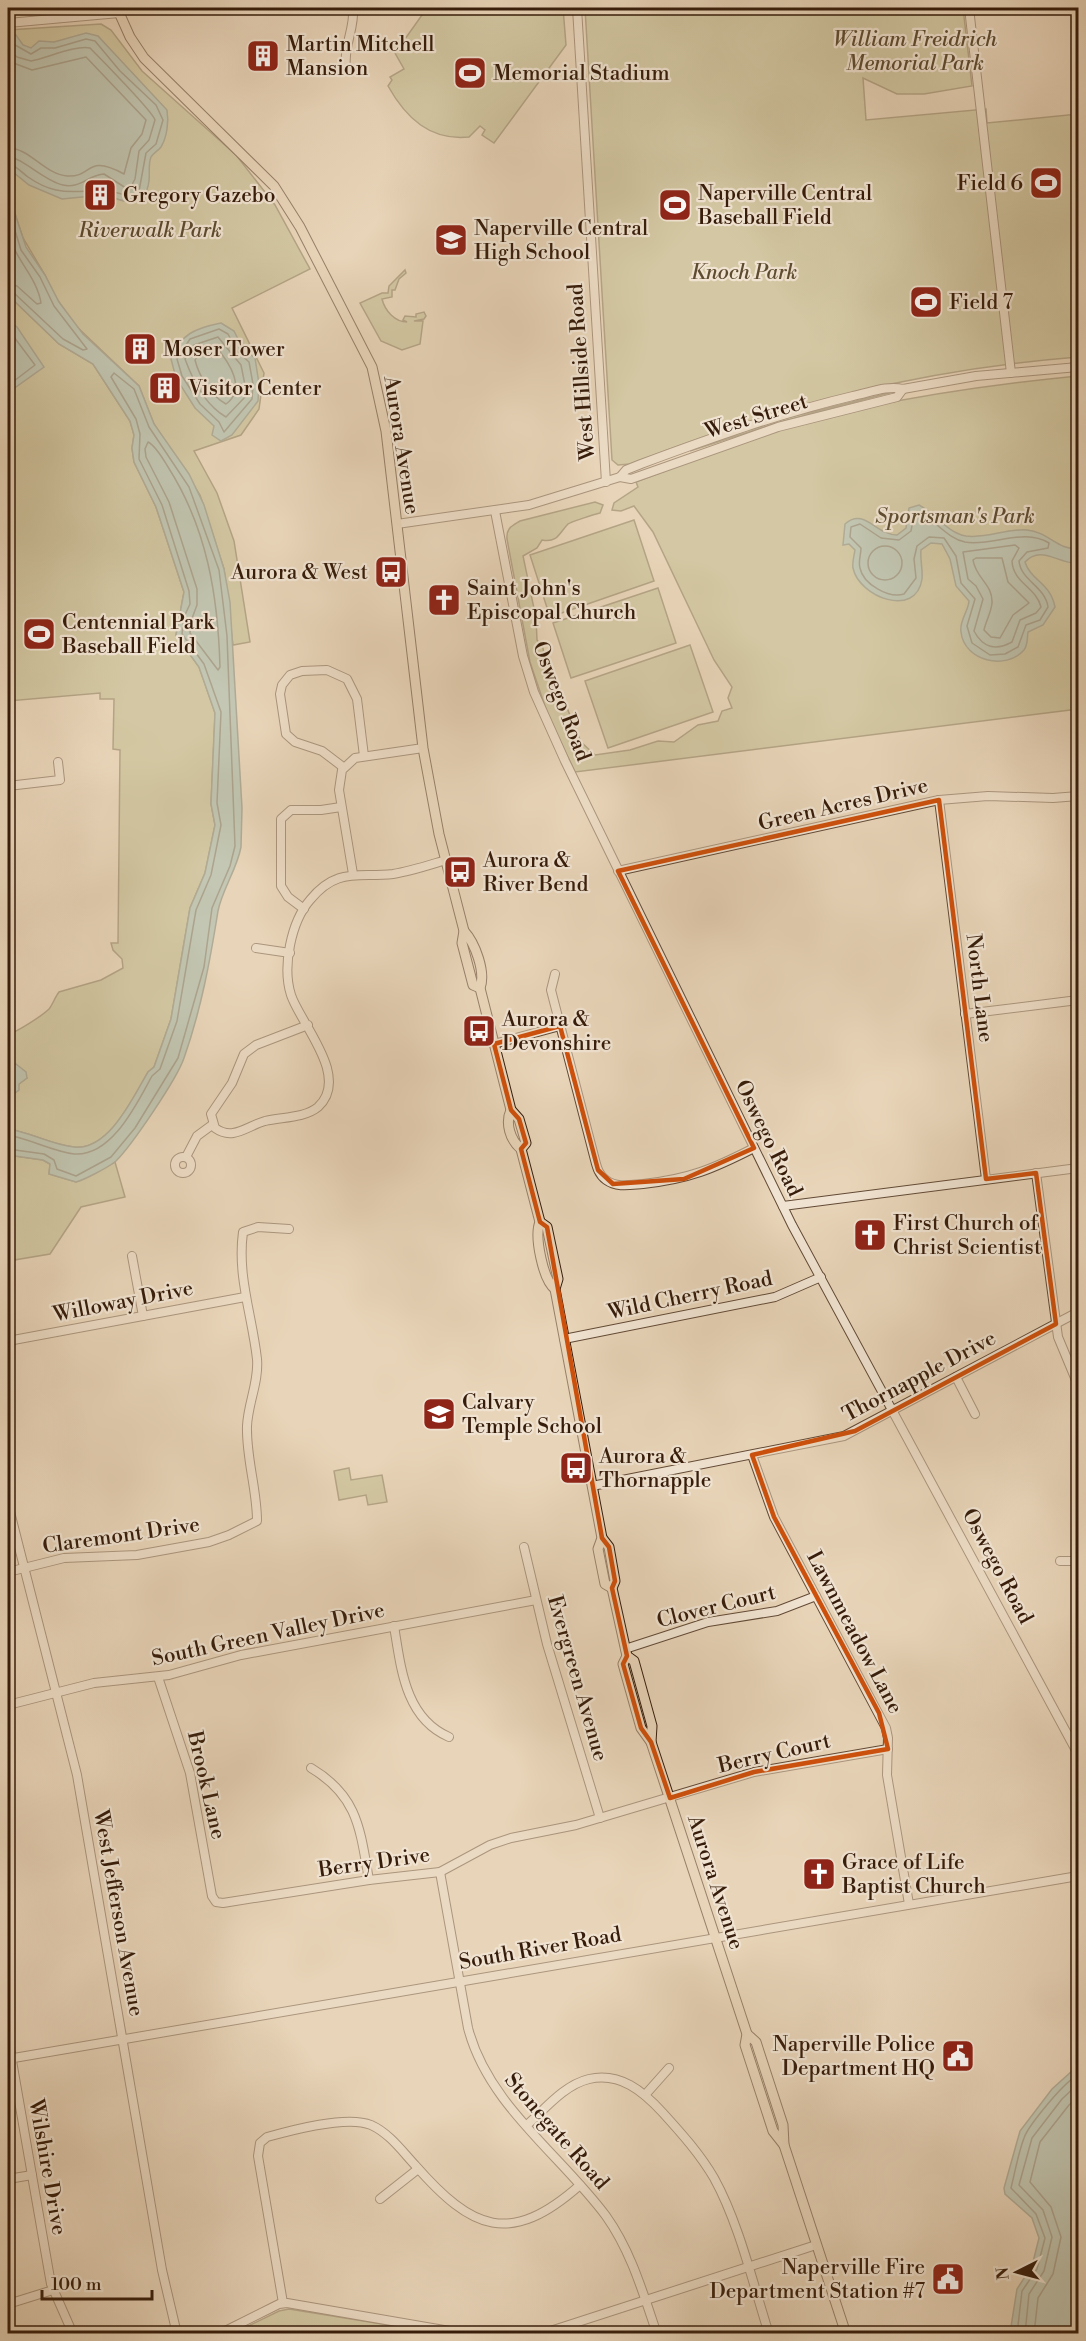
<svg xmlns="http://www.w3.org/2000/svg" width="1086" height="2341" font-family="'Libre Bodoni',serif">
<style>
.green{fill:#bbbb8b;stroke:#786c4a;stroke-width:1.5}
.water{fill:#97b8ad;stroke:#707a6c;stroke-width:1.5}
.lines{fill:none;stroke-linecap:round;stroke-linejoin:round}
.shore{stroke:#666a5c;stroke-width:1.5}
.minor-casing{stroke:#624a36;stroke-width:10}
.major-casing{stroke:#361c0a;stroke-width:11}
.minor{stroke:#f0e3d1;stroke-width:8}
.major{stroke:#e8d4b8;stroke-width:9}
.marked{fill:none;stroke:#cd500c;stroke-width:4.5;stroke-linejoin:round}
.labels{text-anchor:middle;stroke-width:4.5;stroke-linejoin:round;paint-order:stroke}
.park-label{font-size:21px;font-style:italic;fill:#5e4c31;stroke:#f0e3d1}
.poi-label{font-size:21px;fill:#361c0a;stroke:#f0e3d1;text-anchor:start}
.street-label{font-size:21px;fill:#361c0a;stroke:#f0e3d1}
</style>
<rect width="100%" height="100%" fill="#e8d4b8"/>
<filter id="stains"><feTurbulence type="fractalNoise" baseFrequency=".00333" numOctaves="4"/><feColorMatrix values="0 0 0 0 .2 0 0 0 0 .09 0 0 0 0 .02 0 0 0 .5 -.17"/></filter>
<radialGradient id="worn" r=".72"><stop offset=".6" stop-color="#630" stop-opacity="0"/><stop offset="1" stop-color="#630" stop-opacity=".3"/></radialGradient>
<g class="green">
<path d="M427,8H563L566,45L494,143L482,135L485,130L480,126L469,137C430,141 406,118 388,86L392,80L390,77L404,69L395,53Z"/>
<path d="M585,8H963L972,86L924,94H897L863,78L866,120L986,109L987,123L1078,114V357C918,370 780,405 630,464L618,465L612,460Z"/>
<path d="M101,24L111,30L142,71L236,155L275,205L310,269L232,308L264,373L259,409L241,435L194,451L217,493L234,541L250,642L233,645L224,569L200,495L154,424L139,386L75,325L54,295L45,275L23,238L8,193V30Z"/>
<path d="M405,270L406,273L399,279L395,290H392V297L382,299C385,311 395,322 407,322L403,320L405,316L416,317V314L424,312L426,316L424,319L414,321H423L420,344L402,350L381,341L360,303L382,293H388L389,286Z"/>
<path d="M8,295L59,344L93,364L130,421L134,435L132,448L134,462L156,507L184,592L176,635L199,667L215,713L211,804L215,825L205,873L190,908L171,1019L154,1067L148,1072C134,1097 109,1151 74,1147C51,1145 30,1132 8,1129V1092L15,1093L19,1084L27,1078L11,1064L8,1065V1034C16,1033 43,1015 49,1009C53,1004 55,997 59,992L101,980L123,968L122,959L113,950L111,943H118L120,750L113,749L114,699H100V693L8,701Z"/>
<path d="M1078,376V709L575,772L549,718L530,662L507,539C506,528 512,526 520,521L595,502L603,505L600,513C596,514 570,522 568,524C559,533 558,543 542,540L537,548L523,556L536,618L537,640L543,648L546,671L558,686L581,742L595,755L630,750L658,741L674,742L698,725L718,721L722,711L732,708L728,698L732,687L714,660L653,532L634,506L621,511L612,510L614,503L638,487L636,482C709,454 784,425 862,408C933,393 1006,383 1078,376Z"/>
<path d="M897,391L783,421L690,451L770,422Z"/>
<path d="M634,520L654,581L550,617L530,555Z"/>
<path d="M658,588L676,643L571,678L553,623Z"/>
<path d="M690,645L713,712L608,748L585,681Z"/>
<path d="M8,1155L43,1160L50,1164L49,1174L76,1182L115,1162L125,1197L81,1207L50,1254L8,1261Z"/>
<path d="M349,1468L351,1480L382,1475L387,1502L368,1505L366,1495L339,1500L334,1471Z"/>
<path d="M289,2309L413,2329L412,2333H234L279,2311Z"/>
</g>
<g class="water">
<path d="M86,33L98,36L167,110C169,122 167,137 161,147C158,151 153,153 151,157C148,164 150,173 149,181C145,209 127,204 107,195L103,188H97L92,196L62,199L29,185L8,168V36L16,35L23,45L31,48L39,41L54,42Z"/>
<path d="M8,193L26,247L45,275L59,302L83,334L139,386L154,424L189,474L204,505L224,569L230,602L242,808L241,847C237,869 222,890 218,911C210,961 201,1010 184,1058C177,1079 132,1145 116,1161C109,1167 84,1180 76,1182L49,1174L50,1164L43,1160L8,1155V1129C30,1132 52,1145 74,1147C109,1151 133,1097 148,1072L154,1067L171,1019L190,908L205,873L215,825L211,804L215,713L199,667L176,635L184,592L156,507L134,462L132,448L134,435L130,421L93,364L59,344L8,295Z"/>
<path d="M8,320L17,327L44,367L13,389L8,385Z"/>
<path d="M221,323L234,331L242,347L255,358L259,384L258,401L232,435L221,441L212,435L214,426L195,408L176,378L171,359C180,334 196,328 221,323Z"/>
<path d="M919,505C934,513 948,533 966,536C987,539 1007,528 1027,530C1049,532 1058,551 1078,548V563C1060,565 1041,544 1025,562C1031,581 1050,582 1055,607L1043,625L1028,632C1027,638 1028,645 1024,650C1006,671 964,661 961,632C959,621 968,612 969,601L956,586L950,559L942,544L931,543L921,550C920,560 923,570 922,579C916,619 859,597 853,568C852,563 854,556 855,550L849,544L843,545L845,524C864,507 876,535 897,535L906,528L909,508Z"/>
<path d="M16,1064L26,1072L27,1078L19,1084V1090L15,1093L8,1092V1065Z"/>
<path d="M1072,2071H1078V2333H1010L1017,2289L1032,2266L1039,2238L1032,2218L1005,2194L1004,2188L1020,2131L1052,2089Z"/>
</g>
<g class="lines">
<g class="shore">
<path d="M8,41L31,54L41,48H55L86,39L95,41L120,71L156,105L163,120L156,144L146,153L139,191L133,197L114,192L103,182L94,183L87,191C63,193 48,191 28,177C21,172 16,165 8,164"/>
<path d="M8,49L17,57L31,61C47,58 75,45 90,48C100,58 153,112 155,120L149,140L139,151L135,179L129,190L104,174C88,175 80,189 63,185C44,181 22,157 8,157"/>
<path d="M8,61L32,70L86,57L146,120L142,134L131,148L124,174C85,153 93,178 67,176C44,174 30,148 8,148"/>
<path d="M8,208L21,250L40,277L54,306L87,349L83,350L63,339L14,293L8,292"/>
<path d="M8,234C15,259 37,277 41,303L37,304L17,286L8,284"/>
<path d="M8,329L35,365L14,381H8"/>
<path d="M219,329L228,334L237,351L249,362L253,384L252,399L224,432L219,422L200,404L193,393L182,376L177,359L190,339Z"/>
<path d="M218,337L241,365L245,385V397L226,417C205,405 193,381 185,359L194,345Z"/>
<path d="M216,347C229,362 247,389 226,404C211,396 199,376 195,360L199,353Z"/>
<path d="M148,442C156,446 163,459 168,467C207,528 218,596 220,667L218,670L190,633L191,621L197,605V589L169,502L146,457L145,449Z"/>
<path d="M917,512C934,518 946,538 965,542C992,547 1024,527 1049,543L1048,548L1027,552L1019,561C1021,581 1045,586 1048,607L1040,620L1026,625L1018,647L1005,654L990,655L972,643L967,626L975,599L961,583L956,556L944,538L929,537L917,546L914,559L916,578L904,594C889,599 863,584 860,568C858,562 861,555 861,548L850,537L851,527L860,524L881,538L899,540L911,531L914,514Z"/>
<path d="M1015,545L1019,548L1012,561C1013,583 1036,587 1041,607L1036,613L1020,620L1012,642C996,651 983,648 974,631L983,599L976,586L968,579L963,552Z"/>
<circle cx="885" cy="563" r="17"/>
<path d="M976,558H1002L1008,582L1029,603L1013,615L1000,638L991,637L984,630C986,621 991,613 992,603C993,584 976,579 973,560Z"/>
<path d="M8,1135C30,1139 52,1151 74,1154C112,1157 137,1103 152,1076L160,1069L177,1021L196,910L211,875L221,825L217,803L221,712L204,664L182,634L184,617L190,604L189,591L162,505L139,459L140,434L136,419L111,377L114,373L134,389L149,427L189,487L219,570L227,636L235,846L230,866L212,908L204,967L178,1058L135,1128L111,1157L76,1176L57,1169L54,1160L44,1154L8,1149"/>
<path d="M1017,2334L1022,2291L1037,2269L1045,2238L1036,2214L1011,2188C1015,2172 1018,2154 1024,2138C1028,2126 1067,2078 1078,2076"/>
<path d="M1025,2334L1029,2294L1044,2271L1052,2237L1043,2210L1019,2185L1032,2138L1062,2099L1078,2084"/>
<path d="M1034,2334L1038,2298L1053,2274L1061,2237L1051,2207L1030,2182L1040,2142L1069,2105L1078,2097"/>
</g>
<g class="minor-casing">
<g id="minor">
<path d="M577,8L606,482"/>
<path d="M969,8L1011,373"/>
<path d="M8,23L119,13"/>
<path d="M346,68C343,46 355,29 353,8"/>
<path d="M620,477L631,479L778,427L897,397L903,389"/>
<path d="M495,511L523,656L534,692L565,761L792,1225L1078,1754"/>
<path d="M397,524L529,505L620,477L626,470L641,464C711,438 781,413 853,396C869,393 887,385 903,389L976,376L1078,367"/>
<path d="M343,767L322,751L295,742L286,734L280,694L282,685L290,675L302,671L327,670L347,679L357,699L364,756"/>
<path d="M8,786L60,780L58,762"/>
<path d="M939,800L986,1179"/>
<path d="M618,871L939,800L988,796L1053,798L1078,796"/>
<path d="M353,874L339,790L342,770L355,758L423,748"/>
<path d="M8,884H9"/>
<path d="M304,909L288,897L281,886V819L291,810H321L341,807"/>
<path d="M256,948L290,953"/>
<path d="M555,974L551,990L595,1160C597,1168 599,1175 606,1180C617,1188 630,1185 643,1184C689,1179 713,1169 754,1148"/>
<path d="M965,1014L1078,1000"/>
<path d="M308,1025L256,1045L244,1054L232,1083L211,1114L215,1128C233,1141 247,1126 265,1121C281,1117 305,1118 318,1107C351,1077 300,1023 291,995C282,967 291,922 310,900C337,867 358,878 393,874C411,871 429,865 446,860"/>
<path d="M494,1044L560,1026"/>
<circle cx="183" cy="1165" r="8"/>
<path d="M186,1157L197,1136L212,1125"/>
<path d="M1036,1173L1058,1337L1078,1385"/>
<path d="M783,1206L1078,1168"/>
<path d="M132,1256L143,1316"/>
<path d="M564,1339L775,1297L821,1277"/>
<path d="M8,1341L245,1297"/>
<path d="M956,1377L975,1414"/>
<path d="M752,1455L774,1517L886,1728L888,1738L887,1775L909,1904"/>
<path d="M592,1486L844,1436L1078,1312"/>
<path d="M8,1504L77,1775L162,2270L177,2334"/>
<path d="M524,1547L547,1644L600,1818"/>
<path d="M1060,1561H1078"/>
<path d="M8,1572L64,1558L137,1555L209,1542L229,1535L257,1521C257,1489 246,1458 247,1426C248,1403 259,1382 257,1359C252,1315 237,1276 243,1232L258,1227L289,1229"/>
<path d="M394,1626C401,1668 405,1718 449,1737"/>
<path d="M625,1649L708,1622L777,1611L816,1596"/>
<path d="M158,1677L190,1773L212,1896L216,1902L223,1903L369,1880L440,1872L490,1845L511,1838L576,1825L754,1772L888,1749"/>
<path d="M8,1705L94,1683L169,1675L241,1655L536,1600"/>
<path d="M311,1768C358,1796 360,1829 369,1880"/>
<path d="M440,1872L468,2028C488,2105 560,2154 606,2216C631,2251 643,2293 657,2334"/>
<path d="M8,2038L51,2284L73,2334"/>
<path d="M8,2059L1078,1876"/>
<path d="M645,2095L669,2068"/>
<path d="M527,2125C545,2109 564,2085 589,2079C620,2072 643,2091 663,2113C682,2134 700,2154 714,2178C739,2223 753,2284 769,2334"/>
<path d="M8,2179L32,2175"/>
<path d="M380,2199L418,2169"/>
<path d="M283,2303L258,2156L260,2143L267,2137C292,2130 347,2115 371,2125C389,2133 402,2151 415,2165C472,2230 510,2247 580,2185"/>
<path d="M8,2304L53,2290"/>
<path d="M219,2334L279,2304L287,2303L467,2334"/>
<path d="M541,2334L816,2245"/>
</g>
</g>
<g class="major-casing">
<g id="major">
<path d="M117,8L130,37L144,58L274,186L300,227L372,367L386,431L423,748L439,834L464,931L462,943L473,985L480,988"/>
<path d="M464,931C475,943 486,972 480,988L511,1110L519,1119L526,1143L521,1149"/>
<path d="M511,1110C505,1123 510,1140 521,1149L540,1222C534,1236 543,1280 555,1289"/>
<path d="M540,1222L547,1227L558,1279L555,1289L602,1538L598,1549L605,1584L612,1588"/>
<path d="M602,1538L609,1547L615,1581L612,1588L627,1656L634,1661L652,1726L651,1742"/>
<path d="M627,1656L623,1664L641,1728L651,1742L747,2034L745,2045L773,2131L784,2145"/>
<path d="M747,2034L756,2042L783,2125L784,2145L846,2334"/>
</g>
</g>
<use href="#minor" class="minor"/>
<use href="#major" class="major"/>
</g>
<path d="M0 0H1086V2341H0ZM939,800L986,1179L1036,1173L1056,1324L855,1431L752,1455L774,1517L879,1713L888,1749L754,1772L670,1798L651,1742L641,1728L623,1664L627,1656L612,1588L615,1581L609,1547L602,1538L547,1227L540,1222L521,1149L526,1143L519,1119L511,1110L494,1044L560,1026L598,1170L613,1184L684,1179L754,1148L618,871Z" fill="#e8d4b8" fill-opacity=".55" fill-rule="evenodd"/>
<path class="marked" d="M939,800L986,1179L1036,1173L1056,1324L855,1431L752,1455L774,1517L879,1713L888,1749L754,1772L670,1798L651,1742L641,1728L623,1664L627,1656L612,1588L615,1581L609,1547L602,1538L547,1227L540,1222L521,1149L526,1143L519,1119L511,1110L494,1044L560,1026L598,1170L613,1184L684,1179L754,1148L618,871Z"/>
<defs>
<g id="building-square" transform="scale(1.725)"><rect x="-9" y="-9" width="18" height="18" rx="4" fill="#8f2418" stroke="#f0e3d1"/><path d="M-4-6H4V6H1V3H-1V6H-4ZM-2.5-4.3h1.7v1.8h-1.7ZM.8-4.3h1.7v1.8H.8ZM-2.5-1h1.7V.8h-1.7ZM.8-1h1.7V.8H.8Z" fill="#fff"/></g>
<g id="stadium-square" transform="scale(1.725)"><rect x="-9" y="-9" width="18" height="18" rx="4" fill="#8f2418" stroke="#f0e3d1"/><path d="M0-5a6.5 5 0 1 0 0 10a6.5 5 0 1 0 0-10ZM-3.5-1.8h7v3.6h-7Z" fill="#fff"/></g>
<g id="school-square" transform="scale(1.725)"><rect x="-9" y="-9" width="18" height="18" rx="4" fill="#8f2418" stroke="#f0e3d1"/><path d="M0-5L7-2L0 1L-7-2ZM-4 1L0 2.5L4 1V4Q0 6-4 4Z" fill="#fff"/></g>
<g id="bus-square" transform="scale(1.725)"><rect x="-9" y="-9" width="18" height="18" rx="4" fill="#8f2418" stroke="#f0e3d1"/><path d="M-5-6H5V4H4V6H2V4H-2V6H-4V4H-5ZM-3.5-4V0h7V-4ZM-3.5 1.2v1.5H-2V1.2ZM2 1.2v1.5H3.5V1.2Z" fill="#fff"/></g>
<g id="church-square" transform="scale(1.725)"><rect x="-9" y="-9" width="18" height="18" rx="4" fill="#8f2418" stroke="#f0e3d1"/><path d="M-1.2-6h2.4v3.5h3.3v2.4h-3.3V6h-2.4V-.1h-3.3v-2.4h3.3Z" fill="#fff"/></g>
<g id="civic-square" transform="scale(1.725)"><rect x="-9" y="-9" width="18" height="18" rx="4" fill="#8f2418" stroke="#f0e3d1"/><path d="M-.6-6.5H3V-4.5H.6V-3L4-1V1h2V6H-6V1h2V-1L-.6-3ZM-1.2 2.5V6h2.4V2.5Z" fill="#fff"/></g>
</defs>
<g fill-rule="evenodd">
<use href="#building-square" x="263" y="56"/>
<use href="#stadium-square" x="470" y="73"/>
<use href="#stadium-square" x="1046" y="183"/>
<use href="#building-square" x="100" y="195"/>
<use href="#stadium-square" x="675" y="205"/>
<use href="#school-square" x="451" y="240"/>
<use href="#stadium-square" x="926" y="302"/>
<use href="#building-square" x="140" y="349"/>
<use href="#building-square" x="165" y="388"/>
<use href="#bus-square" x="391" y="572"/>
<use href="#church-square" x="444" y="600"/>
<use href="#stadium-square" x="39" y="634"/>
<use href="#bus-square" x="460" y="872"/>
<use href="#bus-square" x="479" y="1031"/>
<use href="#church-square" x="870" y="1235"/>
<use href="#school-square" x="439" y="1414"/>
<use href="#bus-square" x="576" y="1468"/>
<use href="#church-square" x="819" y="1874"/>
<use href="#civic-square" x="958" y="2056"/>
<use href="#civic-square" x="948" y="2279"/>
</g>
<g class="labels">
<g class="park-label">
<text x="915" y="46">William Freidrich<tspan x="915" dy="24">Memorial Park</tspan></text>
<text x="150" y="237">Riverwalk Park</text>
<text x="744" y="279">Knoch Park</text>
<text x="955" y="523">Sportsman's Park</text>
</g>
<g class="poi-label">
<text x="286" y="51">Martin Mitchell<tspan x="286" dy="24">Mansion</tspan></text>
<text x="493" y="80">Memorial Stadium</text>
<text x="1023" y="190" text-anchor="end">Field 6</text>
<text x="698" y="200">Naperville Central<tspan x="698" dy="24">Baseball Field</tspan></text>
<text x="123" y="202">Gregory Gazebo</text>
<text x="474" y="235">Naperville Central<tspan x="474" dy="24">High School</tspan></text>
<text x="949" y="309">Field 7</text>
<text x="163" y="356">Moser Tower</text>
<text x="188" y="395">Visitor Center</text>
<text x="368" y="579" text-anchor="end">Aurora &amp; West</text>
<text x="467" y="595">Saint John's<tspan x="467" dy="24">Episcopal Church</tspan></text>
<text x="62" y="629">Centennial Park<tspan x="62" dy="24">Baseball Field</tspan></text>
<text x="483" y="867">Aurora &amp;<tspan x="483" dy="24">River Bend</tspan></text>
<text x="502" y="1026">Aurora &amp;<tspan x="502" dy="24">Devonshire</tspan></text>
<text x="893" y="1230">First Church of<tspan x="893" dy="24">Christ Scientist</tspan></text>
<text x="462" y="1409">Calvary<tspan x="462" dy="24">Temple School</tspan></text>
<text x="599" y="1463">Aurora &amp;<tspan x="599" dy="24">Thornapple</tspan></text>
<text x="842" y="1869">Grace of Life<tspan x="842" dy="24">Baptist Church</tspan></text>
<text x="935" y="2051" text-anchor="end">Naperville Police<tspan x="935" dy="24">Department HQ</tspan></text>
<text x="925" y="2274" text-anchor="end">Naperville Fire<tspan x="925" dy="24">Department Station #7</tspan></text>
</g>
<g class="street-label">
<text transform="translate(581 372) rotate(-94)" y="7">West Hillside Road</text>
<text transform="translate(756 416) rotate(-17)" y="7">West Street</text>
<text transform="translate(402 445) rotate(81)" y="7">Aurora Avenue</text>
<text transform="translate(562 701) rotate(69)" y="7">Oswego Road</text>
<text transform="translate(843 804) rotate(-13)" y="7">Green Acres Drive</text>
<text transform="translate(980 988) rotate(83)" y="7">North Lane</text>
<text transform="translate(769 1138) rotate(64)" y="7">Oswego Road</text>
<text transform="translate(690 1295) rotate(-12)" y="7">Wild Cherry Road</text>
<text transform="translate(123 1301) rotate(-11)" y="7">Willoway Drive</text>
<text transform="translate(919 1376) rotate(-28)" y="7">Thornapple Drive</text>
<text transform="translate(121 1535) rotate(-8)" y="7">Claremont Drive</text>
<text transform="translate(998 1566) rotate(62)" y="7">Oswego Road</text>
<text transform="translate(716 1606) rotate(-14)" y="7">Clover Court</text>
<text transform="translate(855 1632) rotate(62)" y="7">Lawnmeadow Lane</text>
<text transform="translate(268 1634) rotate(-12)" y="7">South Green Valley Drive</text>
<text transform="translate(578 1678) rotate(74)" y="7">Evergreen Avenue</text>
<text transform="translate(774 1753) rotate(-13)" y="7">Berry Court</text>
<text transform="translate(207 1785) rotate(77)" y="7">Brook Lane</text>
<text transform="translate(374 1862) rotate(-8)" y="7">Berry Drive</text>
<text transform="translate(716 1882) rotate(72)" y="7">Aurora Avenue</text>
<text transform="translate(119 1913) rotate(80)" y="7">West Jefferson Avenue</text>
<text transform="translate(540 1948) rotate(-10)" y="7">South River Road</text>
<text transform="translate(557 2131) rotate(49)" y="7">Stonegate Road</text>
<text transform="translate(48 2167) rotate(80)" y="7">Wilshire Drive</text>
</g>
</g>
<rect width="1086" height="2341" fill="none" stroke="#e8d4b8" stroke-width="30"/>
<rect x="9" y="9" width="1068" height="2323" fill="none" stroke="#361c0a" stroke-width="3"/>
<rect x="15" y="15" width="1056" height="2311" fill="none" stroke="#361c0a" stroke-width="1.5"/>
<g transform="translate(1017 2272) rotate(264)" stroke="#f0e3d1" stroke-width="4.5" paint-order="stroke">
<path d="M0-4.5L10 22L0 15L-10 22Z" fill="#361c0a"/>
<text y="-9" font-size="16" font-weight="bold" text-anchor="middle" fill="#361c0a">N</text>
</g>
<path d="M42 2290v9h110v-9" fill="none" stroke="#361c0a" stroke-width="3"/>
<text x="51" y="2290" font-size="18" fill="#361c0a" stroke="#f0e3d1" stroke-width="4.5" paint-order="stroke">100 m</text>
<rect width="100%" height="100%" filter="url(#stains)"/>
<rect width="100%" height="100%" fill="url(#worn)"/>
</svg>
